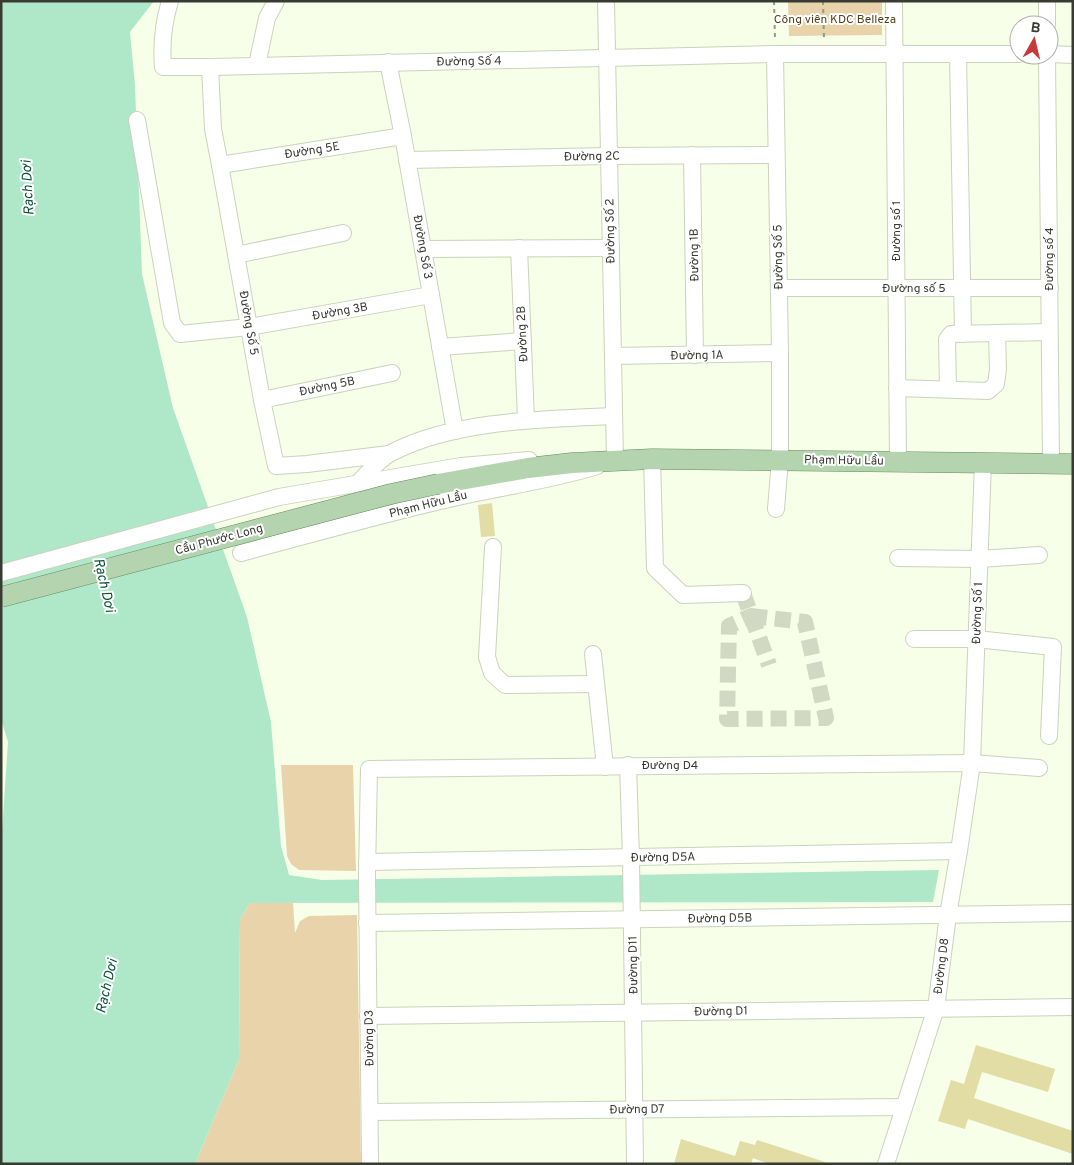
<svg xmlns="http://www.w3.org/2000/svg" width="1074" height="1165" font-family="Overpass,sans-serif">
<style>
.green{fill:#e9d3ab}
.water{fill:#afe8c9}
.building{fill:#e2dca5}
.lines{fill:none;stroke-linecap:round;stroke-linejoin:round}
.minor-tunnel{stroke:#d1d8c4;stroke-width:16;stroke-dasharray:16 8;stroke-linecap:butt}
.minor-casing{stroke:#cbd2bd;stroke-width:18}
.major-casing{stroke:#678c60;stroke-width:21}
.path{stroke:#939989;stroke-width:2;stroke-dasharray:4 4;stroke-linecap:butt}
.minor{stroke:#fff;stroke-width:16}
.major{stroke:#b3d4ae;stroke-width:20}
.major-bridge-casing{stroke:#678c60;stroke-width:21;stroke-linecap:butt}
.major-bridge{stroke:#b3d4ae;stroke-width:20}
.labels{text-anchor:middle;stroke-width:4;stroke-linejoin:round;paint-order:stroke}
.park-label{font-size:12px;fill:#55411a;stroke:#fff}
.street-label{font-size:12px;fill:#383b32;stroke:#fff}
.water-label{font-size:14px;font-style:italic;fill:#0a5236;stroke:#fff}
</style>
<rect width="100%" height="100%" fill="#f7ffe8"/>
<g class="green">
<path d="M788,1H882V35L789,36Z"/>
<path d="M281,765H353L356,871L299,870L291,864L287,856Z"/>
<path d="M250,903H293L295,933L300,921L309,916L357,915L361,1164H195L239,1059L240,919Z"/>
</g>
<path class="water" d="M1,1H154L130,32L135,85L142,274L173,408L247,617L271,722L281,846L289,875L322,880L939,870L933,902L250,903L240,919L239,1059L195,1164H1V847L8,742L1,719Z"/>
<g class="building">
<path d="M492,503L495,536L481,537L478,505Z"/>
<path d="M976,1045L1055,1069L1048,1092L982,1072L974,1098L1073,1131V1154L968,1119L965,1129L938,1121L951,1080L964,1084Z"/>
<path d="M681,1139L735,1156L740,1141L755,1145L757,1140L825,1162L824,1164H769L753,1158L751,1164H674Z"/>
</g>
<g class="lines">
<g class="minor-tunnel">
<path d="M743,593L769,665"/>
<path d="M751,616L805,622L826,718L727,719L729,626Z"/>
</g>
<g class="minor-casing">
<g id="minor">
<path d="M170,1C163,24 161,43 163,67H210L775,54H1019"/>
<path d="M606,1L615,460"/>
<path d="M894,1L898,461"/>
<path d="M1047,1V25"/>
<path d="M775,54L780,353V459L776,509"/>
<path d="M958,54L963,334"/>
<path d="M1049,54L1073,55"/>
<path d="M1047,55L1051,463"/>
<path d="M388,62L403,136L455,431"/>
<path d="M257,65L267,18L276,1"/>
<path d="M210,67L213,129L220,165L262,400L276,466L307,464L389,454"/>
<path d="M137,120L172,323L180,334L249,327L431,295"/>
<path d="M692,155L695,355"/>
<path d="M407,160L609,156L776,155"/>
<path d="M220,165L403,136"/>
<path d="M519,248L526,419"/>
<path d="M423,249L611,248"/>
<path d="M236,255L343,233"/>
<path d="M779,288H1050"/>
<path d="M440,347L523,341"/>
<path d="M613,356L780,353"/>
<path d="M897,388L988,391L996,384L998,369L997,333L1049,332"/>
<path d="M948,389L947,339L951,334L997,333"/>
<path d="M262,400L392,373"/>
<path d="M652,459L655,568L683,595L743,593"/>
<path d="M357,484C367,474 378,460 391,453C453,420 545,419 614,416"/>
<path d="M493,547L487,657L492,673L505,685L596,684"/>
<path d="M241,553C307,535 373,517 440,501C492,488 546,482 597,466"/>
<path d="M898,558L979,559L1039,555"/>
<path d="M1,573L279,497L461,466L529,460"/>
<path d="M914,639H976L1053,647L1049,736"/>
<path d="M593,654L605,767"/>
<path d="M628,765L631,858L635,1164"/>
<path d="M367,862L959,851"/>
<path d="M367,923L1073,913"/>
<path d="M368,1016L1073,1007"/>
<path d="M370,1112L904,1107"/>
<path d="M370,1164L367,875L369,769L972,763L1039,768"/>
<path d="M886,1164L936,1008L948,915L959,851L972,763L983,462"/>
</g>
</g>
<g class="major-casing">
<path id="major" d="M438,484L528,468L572,463L652,459L1073,464"/>
</g>
<g class="path">
<path d="M774,1L775,40"/>
<path d="M823,1L824,39"/>
</g>
<use href="#minor" class="minor"/>
<use href="#major" class="major"/>
<g class="major-bridge-casing">
<path id="major-bridge" d="M1,597L391,494L438,484"/>
</g>
<use href="#major-bridge" class="major-bridge"/>
</g>
<g class="labels">
<g class="park-label">
<text x="835" y="23">Công viên KDC Belleza</text>
</g>
<g class="street-label">
<text transform="translate(469 61) rotate(-1)" y="4">Đường Số 4</text>
<text transform="translate(312 150) rotate(-9)" y="4">Đường 5E</text>
<text transform="translate(592 156) rotate(-1)" y="4">Đường 2C</text>
<text transform="translate(610 231) rotate(-91)" y="4">Đường Số 2</text>
<text transform="translate(896 231) rotate(-90)" y="4">Đường số 1</text>
<text transform="translate(423 247) rotate(80)" y="4">Đường Số 3</text>
<text transform="translate(694 255) rotate(-91)" y="4">Đường 1B</text>
<text transform="translate(778 257) rotate(-91)" y="4">Đường Số 5</text>
<text transform="translate(1049 259) rotate(-90)" y="4">Đường số 4</text>
<text x="914" y="292">Đường số 5</text>
<text transform="translate(340 311) rotate(-10)" y="4">Đường 3B</text>
<text transform="translate(249 323) rotate(80)" y="4">Đường Số 5</text>
<text transform="translate(522 334) rotate(-93)" y="4">Đường 2B</text>
<text transform="translate(697 355) rotate(-1)" y="4">Đường 1A</text>
<text transform="translate(327 386) rotate(-12)" y="4">Đường 5B</text>
<text transform="translate(844 460) rotate(1)" y="4">Phạm Hữu Lầu</text>
<text transform="translate(428 504) rotate(-14)" y="4">Phạm Hữu Lầu</text>
<text transform="translate(219 539) rotate(-15)" y="4">Cầu Phước Long</text>
<text transform="translate(977 613) rotate(-88)" y="4">Đường Số 1</text>
<text x="670" y="769">Đường D4</text>
<text transform="translate(663 857) rotate(-1)" y="4">Đường D5A</text>
<text transform="translate(720 918) rotate(-1)" y="4">Đường D5B</text>
<text transform="translate(633 965) rotate(-91)" y="4">Đường D11</text>
<text transform="translate(941 966) rotate(-83)" y="4">Đường D8</text>
<text transform="translate(721 1011) rotate(-1)" y="4">Đường D1</text>
<text transform="translate(369 1038) rotate(-91)" y="4">Đường D3</text>
<text transform="translate(637 1109) rotate(-1)" y="4">Đường D7</text>
</g>
<g class="water-label">
<text transform="translate(27 188) rotate(-93)" y="5">Rạch Dơi</text>
<text transform="translate(105 585) rotate(77)" y="5">Rạch Dơi</text>
<text transform="translate(106 986) rotate(-77)" y="5">Rạch Dơi</text>
</g>
</g>
<rect width="1074" height="1165" fill="none" stroke="#383b32" stroke-width="5"/>
<g transform="translate(1034 40) rotate(8)"><circle r="24" fill="#ffffff" stroke="#afb1ad"/>
<path d="M0-4L9 19L0 12L-9 19Z" fill="#c8393b"/>
<text y="-8" font-size="14" font-weight="bold" text-anchor="middle" fill="#383b32">B</text>
</g>
</svg>
